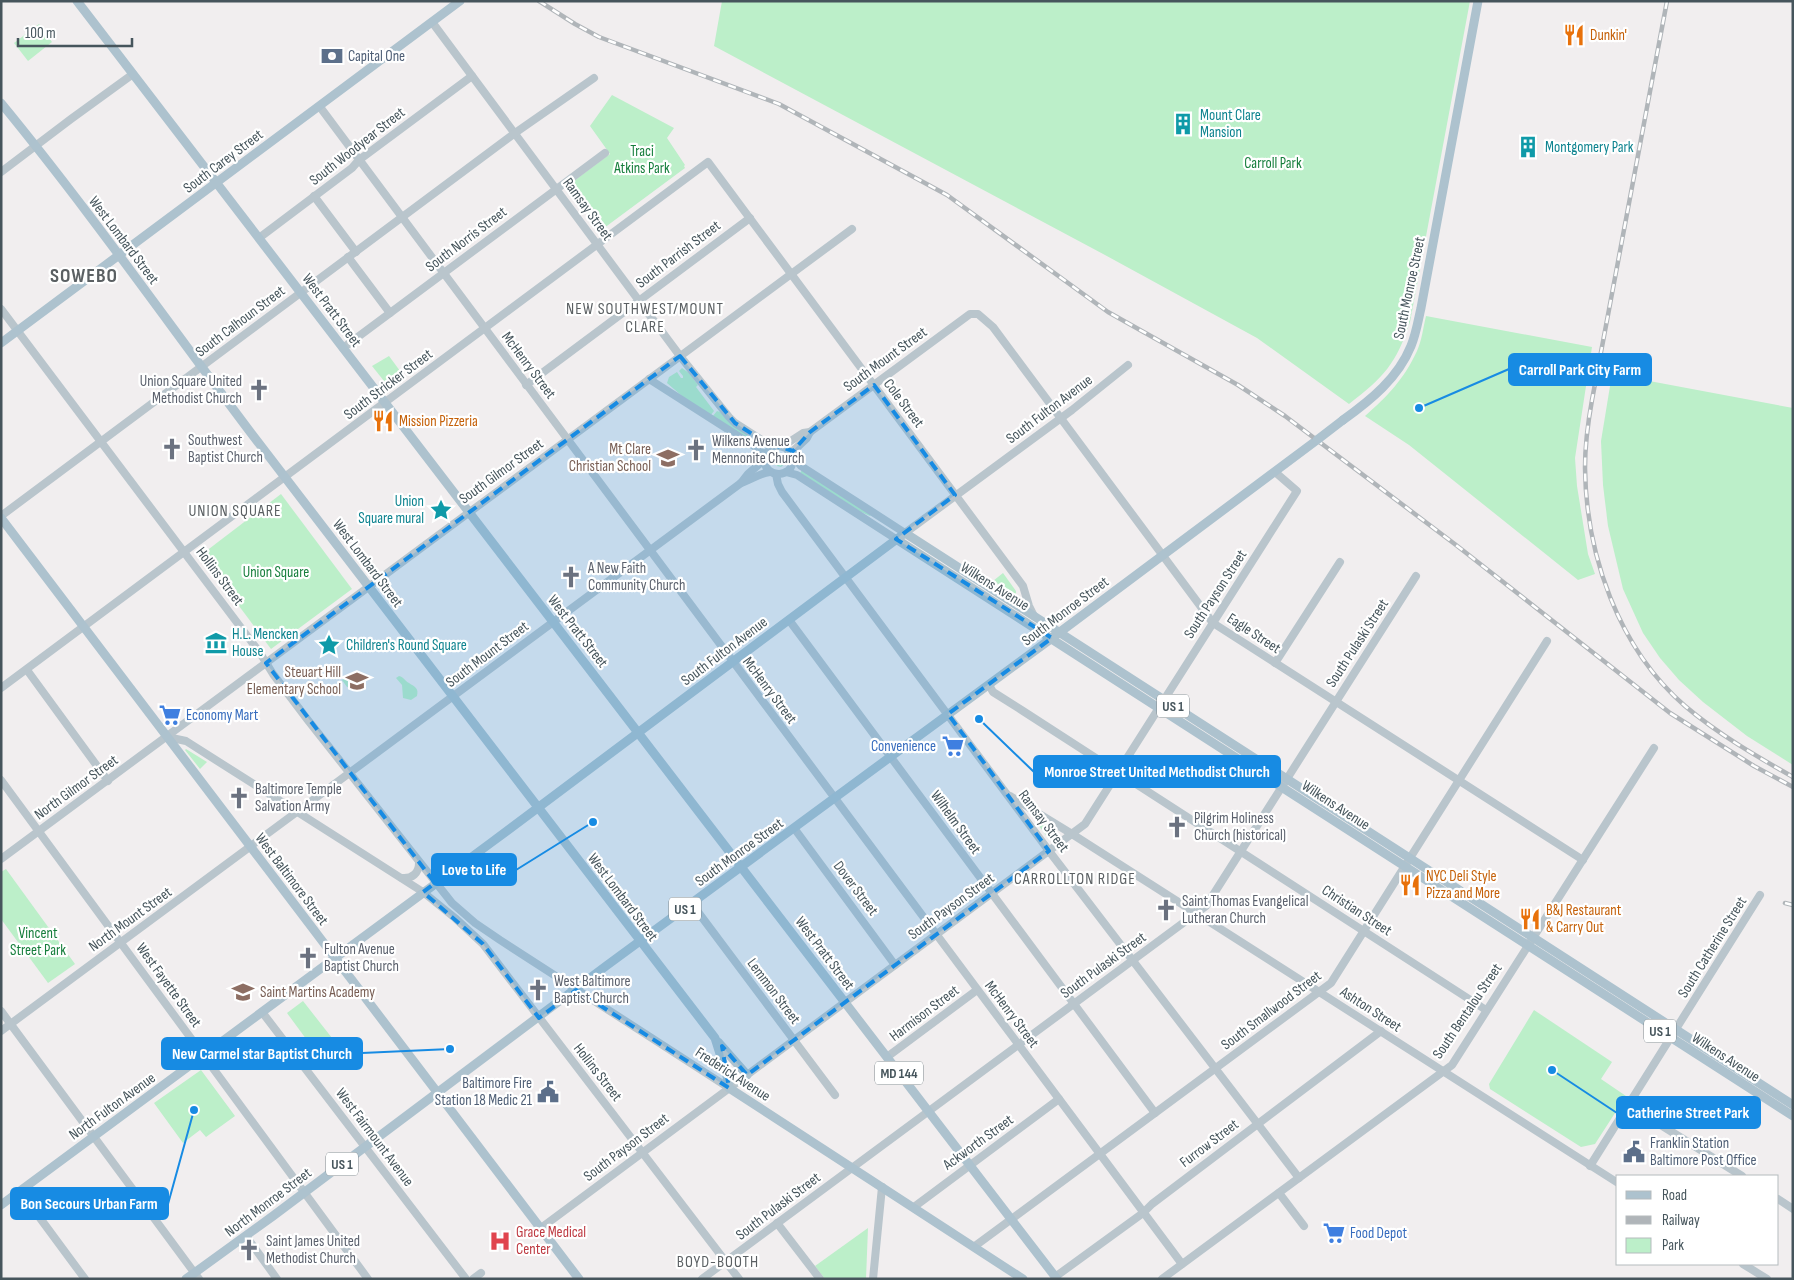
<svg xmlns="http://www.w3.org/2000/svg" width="1794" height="1280" font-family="'Sofia Sans Condensed',sans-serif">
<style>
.green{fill:#bcefc9}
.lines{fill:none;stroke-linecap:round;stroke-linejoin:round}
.minor{stroke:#b9c5cc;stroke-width:8}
.major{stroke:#adc2ce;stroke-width:9}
.rail-casing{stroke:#b0b5b9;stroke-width:4.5}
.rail{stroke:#fff;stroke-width:2.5;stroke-dasharray:8;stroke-linecap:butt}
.major-bridge{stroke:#adc2ce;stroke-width:9}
.marked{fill:#178be3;fill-opacity:0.2;stroke:#178be3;stroke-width:4;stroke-dasharray:10 6;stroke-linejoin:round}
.labels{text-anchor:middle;stroke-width:4.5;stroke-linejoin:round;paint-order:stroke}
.shield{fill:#fff;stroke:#7e888d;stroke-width:1}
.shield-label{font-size:14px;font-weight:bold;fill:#46555c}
.food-label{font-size:15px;fill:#c56008;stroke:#fff;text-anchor:start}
.service-label{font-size:15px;fill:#4e5e75;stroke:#fff;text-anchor:start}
.culture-label{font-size:15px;fill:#0d838f;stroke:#fff;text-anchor:start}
.street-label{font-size:15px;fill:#46555c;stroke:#fff}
.park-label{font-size:15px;fill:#167e3c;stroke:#fff}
.worship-label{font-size:15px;fill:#5b616d;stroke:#fff;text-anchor:start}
.education-label{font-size:15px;fill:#785e54;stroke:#fff;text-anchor:end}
.shop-label{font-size:15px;fill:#366cbe;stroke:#fff;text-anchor:start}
.health-label{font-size:15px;fill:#be3a42;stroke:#fff;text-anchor:start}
.neighbourhood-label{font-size:16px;letter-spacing:1px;fill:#5b6063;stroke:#fff}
.district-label{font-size:20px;font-weight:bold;letter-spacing:1px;fill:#5b6063;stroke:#fff}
.leader{fill:none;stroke:#178be3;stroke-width:2}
.callout-dot{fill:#178be3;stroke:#fff;stroke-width:2}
.callout{fill:#178be3;stroke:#178be3;stroke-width:2}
.callout-label{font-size:16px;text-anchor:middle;font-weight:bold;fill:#fff}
</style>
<rect width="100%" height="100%" fill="#f1eeef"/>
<g class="green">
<path d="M722,1H1470L1410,322C1396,364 1384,377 1349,404L1257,338L1105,255L714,46Z"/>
<path d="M39,24L52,42L28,61L14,43Z"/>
<path d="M612,95L674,128L667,138L685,165L684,166L685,168L600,231L567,186L610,154L590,126Z"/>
<path d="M1426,316L1592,347L1575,458L1577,486L1588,554L1595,574L1578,580L1409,445L1365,416C1388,396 1404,379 1417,351C1422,340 1423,328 1426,316Z"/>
<path d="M389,356L403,375L388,386L372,366Z"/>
<path d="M682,368L689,373L698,385L696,387L714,411L710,416L690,403L667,383L669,377L677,372L681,378H683V376L679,371Z"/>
<path d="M1612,374L1793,408V765L1747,736L1703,702L1679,680L1660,658L1643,633L1623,589L1608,526L1603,485L1601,441Z"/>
<path d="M717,411L720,412L729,422L764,445L761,448L712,417Z"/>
<path d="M777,454H783L786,458V463L781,467L777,466L773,463V458Z"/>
<path d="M802,470L872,514L870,516L861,512L800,473Z"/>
<path d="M281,494L352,589L271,649L201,555Z"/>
<path d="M1003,573L1016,591V594L993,581Z"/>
<path d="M348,676L357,683L356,688L347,687L342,680Z"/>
<path d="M399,676C404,677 405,681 409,683C415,687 419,688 417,696L411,700L403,698L402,685L396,678Z"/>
<path d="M186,749L207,762L200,769L185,750Z"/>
<path d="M1038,819L1055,830L1056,835L1051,838H1048L1036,822Z"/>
<path d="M6,869L75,964L48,983L1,919V872Z"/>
<path d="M303,1001L332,1038L315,1051L287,1013Z"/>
<path d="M1534,1010L1612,1062L1601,1079L1626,1096L1595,1144L1581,1147L1490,1089L1489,1084Z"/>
<path d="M201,1070L235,1116L206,1137L200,1130L183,1143L154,1103Z"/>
<path d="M868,1228L866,1279H825L815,1266Z"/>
</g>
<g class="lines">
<g class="minor">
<path d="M432,22L680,356L729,417L735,423L765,442L786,448L801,466L905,533L1072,410L1128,365"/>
<path d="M320,107L1182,1264"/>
<path d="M1,172L71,119L133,74"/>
<path d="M314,196L356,252"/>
<path d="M259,238L352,168L359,160L472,76"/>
<path d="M348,257L390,313"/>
<path d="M1,309L260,653L273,674L307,719L452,903L475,923L500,940L729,1088"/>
<path d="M343,348L605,153"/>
<path d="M649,379L757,448L765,456"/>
<path d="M526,385L750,218"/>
<path d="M776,446L767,452C754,478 798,483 792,455"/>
<path d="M783,446L803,433L810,432"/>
<path d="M791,453L807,438L810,432L970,314H978L993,327L1213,623L1583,860"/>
<path d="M786,472L797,475L896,539"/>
<path d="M776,474L778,484L782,492L1049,851L1299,1178"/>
<path d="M741,483C751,480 760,473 770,472"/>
<path d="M1,516L515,133L594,78"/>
<path d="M789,620L1155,1113"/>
<path d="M1275,663L1340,562"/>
<path d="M27,670L108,781"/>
<path d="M989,685L993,692L1023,711L1486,1010"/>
<path d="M1,688L708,162L1023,586L1029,606L1034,616"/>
<path d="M167,737L186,741L423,892L455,918L483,944L739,1279"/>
<path d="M1,780L368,1279"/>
<path d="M1010,796L1072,834L1618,1183"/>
<path d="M794,828L895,965"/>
<path d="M1,859L852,229"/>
<path d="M402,878C412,879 419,873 419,863"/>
<path d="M692,904L835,1095"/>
<path d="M1,1011L199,1279"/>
<path d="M262,1012L466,1279"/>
<path d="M1,1031L741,483L748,474L764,460"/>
<path d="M887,1057L977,990"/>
<path d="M1629,1105L1742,1176"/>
<path d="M1590,1166L1760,895"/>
<path d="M20,1191L85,1279"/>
<path d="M1279,1193L1304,1226"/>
<path d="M1778,1199L1793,1209"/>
<path d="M914,1207L1059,1099"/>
<path d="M777,1223L820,1279"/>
<path d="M541,1228L1085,824L1297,491L1275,472"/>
<path d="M246,1236L277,1279"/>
<path d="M975,1246L1331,983L1547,641"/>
<path d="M1743,1264L1767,1279"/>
<path d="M1055,1277L1143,1213L1152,1204L1381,1031"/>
<path d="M473,1279L481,1273"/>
<path d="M702,1279L1206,906L1416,576"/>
<path d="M873,1279L882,1187"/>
<path d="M1162,1279L1452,1065L1654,748"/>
</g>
<g class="major">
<path d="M77,1L1057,1279"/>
<path d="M1,103C89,210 168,323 251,433C405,635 561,836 715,1038L727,1076L729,1088L1023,1279"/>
<path d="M1,343L460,1"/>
<path d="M1343,420C1371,400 1398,378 1411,346C1416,334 1418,321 1421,308L1478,1"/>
<path d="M1,518L579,1279"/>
<path d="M896,539L1793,1116"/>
<path d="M718,1042L747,1075"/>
<path d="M1,1205L492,842L905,533L1793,1105"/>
<path d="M186,1279L273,1216L606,966L1052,638L1317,440"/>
</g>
<g class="rail-casing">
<g id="rail">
<path d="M539,1L575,24L599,37L779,104L947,195L1108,312L1238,385L1285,416L1456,545L1670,713L1754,766L1793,787"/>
<path d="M1667,1L1592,400C1588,422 1585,445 1585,468C1586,554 1618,648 1685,706C1718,734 1756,756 1793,777"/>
<path d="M1785,903L1793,905"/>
</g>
</g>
<use href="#rail" class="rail"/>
<path class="major-bridge" d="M1317,440L1343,420"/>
</g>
<path class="marked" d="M680,356L735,423L765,442L793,451L810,432L874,385L955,495L896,539L1052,638L948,714L1049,851L747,1075L722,1046L729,1088L576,990L539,1018L483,944L423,892L435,883L266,663Z"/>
<defs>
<g id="restaurant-bare" transform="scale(1.725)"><path d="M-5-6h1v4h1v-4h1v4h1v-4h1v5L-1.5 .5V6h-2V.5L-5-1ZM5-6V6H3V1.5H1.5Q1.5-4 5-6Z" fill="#e8710a" stroke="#fff" stroke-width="2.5" paint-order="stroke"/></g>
<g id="bank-bare" transform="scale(1.725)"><path d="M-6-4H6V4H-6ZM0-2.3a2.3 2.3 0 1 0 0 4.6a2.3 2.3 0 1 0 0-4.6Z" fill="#5c6f8a" stroke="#fff" stroke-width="2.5" paint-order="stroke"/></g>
<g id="building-bare" transform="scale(1.725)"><path d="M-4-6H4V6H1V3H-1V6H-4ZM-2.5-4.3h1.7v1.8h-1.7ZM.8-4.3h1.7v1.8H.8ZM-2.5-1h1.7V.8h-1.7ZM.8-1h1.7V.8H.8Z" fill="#0f9aa8" stroke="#fff" stroke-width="2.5" paint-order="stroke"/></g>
<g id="church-bare" transform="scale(1.725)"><path d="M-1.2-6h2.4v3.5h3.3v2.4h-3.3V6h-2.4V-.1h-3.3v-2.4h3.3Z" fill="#6b7280" stroke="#fff" stroke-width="2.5" paint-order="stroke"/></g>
<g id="school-bare" transform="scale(1.725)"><path d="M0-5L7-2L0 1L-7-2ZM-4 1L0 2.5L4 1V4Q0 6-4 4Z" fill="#8d6e63" stroke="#fff" stroke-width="2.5" paint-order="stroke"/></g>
<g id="sight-bare" transform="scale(1.725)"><path d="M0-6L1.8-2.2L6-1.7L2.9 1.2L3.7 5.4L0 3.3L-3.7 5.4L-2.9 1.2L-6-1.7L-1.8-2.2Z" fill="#0f9aa8" stroke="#fff" stroke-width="2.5" paint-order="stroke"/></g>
<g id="museum-bare" transform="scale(1.725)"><path d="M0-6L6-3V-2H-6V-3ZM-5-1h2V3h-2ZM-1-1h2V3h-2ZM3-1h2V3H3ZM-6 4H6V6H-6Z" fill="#0f9aa8" stroke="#fff" stroke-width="2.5" paint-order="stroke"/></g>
<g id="supermarket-bare" transform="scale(1.725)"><path d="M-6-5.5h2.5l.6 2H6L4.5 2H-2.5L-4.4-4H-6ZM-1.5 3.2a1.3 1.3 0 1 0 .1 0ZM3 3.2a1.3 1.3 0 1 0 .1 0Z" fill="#3f7fe0" stroke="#fff" stroke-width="2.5" paint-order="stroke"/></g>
<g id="civic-bare" transform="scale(1.725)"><path d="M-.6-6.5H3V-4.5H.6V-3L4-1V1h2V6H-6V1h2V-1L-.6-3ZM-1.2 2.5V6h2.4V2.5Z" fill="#5c6f8a" stroke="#fff" stroke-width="2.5" paint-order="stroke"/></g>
<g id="hospital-bare" transform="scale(1.725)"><path d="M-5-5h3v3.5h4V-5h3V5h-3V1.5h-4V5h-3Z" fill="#e0444e" stroke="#fff" stroke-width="2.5" paint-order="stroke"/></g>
</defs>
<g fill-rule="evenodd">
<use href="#restaurant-bare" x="1574" y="35"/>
<use href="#bank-bare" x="332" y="56"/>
<use href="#building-bare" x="1183" y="124"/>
<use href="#building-bare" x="1528" y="147"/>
<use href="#church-bare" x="259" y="390"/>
<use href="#restaurant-bare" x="383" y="421"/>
<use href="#church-bare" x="172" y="449"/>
<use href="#church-bare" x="696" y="450"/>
<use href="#school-bare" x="668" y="458"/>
<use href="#sight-bare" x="441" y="510"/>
<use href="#church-bare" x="571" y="577"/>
<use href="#museum-bare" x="216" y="643"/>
<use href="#sight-bare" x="329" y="645"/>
<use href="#school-bare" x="357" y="681"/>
<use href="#supermarket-bare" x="170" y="715"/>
<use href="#supermarket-bare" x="953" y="746"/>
<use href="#church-bare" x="239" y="798"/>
<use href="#church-bare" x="1177" y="827"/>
<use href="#restaurant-bare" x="1410" y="885"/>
<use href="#church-bare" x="1166" y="910"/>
<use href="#restaurant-bare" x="1530" y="919"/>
<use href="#church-bare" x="308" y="958"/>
<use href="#church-bare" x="538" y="990"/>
<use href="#school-bare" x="243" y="992"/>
<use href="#civic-bare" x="548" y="1092"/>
<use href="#civic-bare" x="1634" y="1152"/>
<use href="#supermarket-bare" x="1334" y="1233"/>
<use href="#hospital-bare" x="500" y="1241"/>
<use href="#church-bare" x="249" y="1250"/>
</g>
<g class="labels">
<g class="shield">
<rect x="1157" y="694.5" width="32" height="23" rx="4"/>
<rect x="669" y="897.5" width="32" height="23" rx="4"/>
<rect x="1644" y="1019.5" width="32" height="23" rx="4"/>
<rect x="875" y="1061.5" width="48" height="23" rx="4"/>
<rect x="326" y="1152.5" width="32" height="23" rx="4"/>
</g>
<g class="shield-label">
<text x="1173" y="711">US 1</text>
<text x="685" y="914">US 1</text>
<text x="1660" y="1036">US 1</text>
<text x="899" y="1078">MD 144</text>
<text x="342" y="1169">US 1</text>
</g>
<g class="food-label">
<text x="1590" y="40">Dunkin'</text>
<text x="399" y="426">Mission Pizzeria</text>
<text x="1426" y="881">NYC Deli Style<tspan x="1426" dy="17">Pizza and More</tspan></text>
<text x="1546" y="915">B&amp;J Restaurant<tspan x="1546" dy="17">&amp; Carry Out</tspan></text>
</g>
<g class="service-label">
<text x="348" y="61">Capital One</text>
<text x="532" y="1088" text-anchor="end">Baltimore Fire<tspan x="532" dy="17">Station 18 Medic 21</tspan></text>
<text x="1650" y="1148">Franklin Station<tspan x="1650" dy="17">Baltimore Post Office</tspan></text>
</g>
<g class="culture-label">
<text x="1200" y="120">Mount Clare<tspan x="1200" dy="17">Mansion</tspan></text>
<text x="1545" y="152">Montgomery Park</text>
<text x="424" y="506" text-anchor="end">Union<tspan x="424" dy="17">Square mural</tspan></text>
<text x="232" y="639">H.L. Mencken<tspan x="232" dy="17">House</tspan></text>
<text x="346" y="650">Children's Round Square</text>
</g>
<g class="street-label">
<text transform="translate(357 146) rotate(-38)" y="5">South Woodyear Street</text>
<text transform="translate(223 161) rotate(-37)" y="5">South Carey Street</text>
<text transform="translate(588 209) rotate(54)" y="5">Ramsay Street</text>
<text transform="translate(466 239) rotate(-37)" y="5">South Norris Street</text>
<text transform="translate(124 240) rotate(53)" y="5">West Lombard Street</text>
<text transform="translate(678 254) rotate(-37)" y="5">South Parrish Street</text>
<text transform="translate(1409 288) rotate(-78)" y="5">South Monroe Street</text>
<text transform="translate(332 310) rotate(53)" y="5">West Pratt Street</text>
<text transform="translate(240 321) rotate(-37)" y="5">South Calhoun Street</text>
<text transform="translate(885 359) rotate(-36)" y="5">South Mount Street</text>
<text transform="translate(529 365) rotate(53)" y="5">McHenry Street</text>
<text transform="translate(388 384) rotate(-37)" y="5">South Stricker Street</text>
<text transform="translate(904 403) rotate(53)" y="5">Cole Street</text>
<text transform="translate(1049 409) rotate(-37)" y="5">South Fulton Avenue</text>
<text transform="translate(501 471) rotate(-36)" y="5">South Gilmor Street</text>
<text transform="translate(368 563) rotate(53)" y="5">West Lombard Street</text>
<text transform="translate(220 576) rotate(53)" y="5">Hollins Street</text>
<text transform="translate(995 586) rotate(32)" y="5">Wilkens Avenue</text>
<text transform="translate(1215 594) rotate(-57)" y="5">South Payson Street</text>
<text transform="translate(1065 611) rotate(-37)" y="5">South Monroe Street</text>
<text transform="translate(578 631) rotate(52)" y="5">West Pratt Street</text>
<text transform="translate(1254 633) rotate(33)" y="5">Eagle Street</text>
<text transform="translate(1357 643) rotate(-57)" y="5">South Pulaski Street</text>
<text transform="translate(724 651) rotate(-37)" y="5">South Fulton Avenue</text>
<text transform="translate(487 654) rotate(-37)" y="5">South Mount Street</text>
<text transform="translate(770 690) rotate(53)" y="5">McHenry Street</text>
<text transform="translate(76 787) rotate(-36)" y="5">North Gilmor Street</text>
<text transform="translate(1336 805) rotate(33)" y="5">Wilkens Avenue</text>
<text transform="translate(1044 821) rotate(53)" y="5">Ramsay Street</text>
<text transform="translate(956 822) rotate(54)" y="5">Wilhelm Street</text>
<text transform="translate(739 852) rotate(-36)" y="5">South Monroe Street</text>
<text transform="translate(292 879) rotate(53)" y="5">West Baltimore Street</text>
<text transform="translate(856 888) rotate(53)" y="5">Dover Street</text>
<text transform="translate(623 897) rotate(53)" y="5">West Lombard Street</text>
<text transform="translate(951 906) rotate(-36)" y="5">South Payson Street</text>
<text transform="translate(1357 910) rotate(33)" y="5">Christian Street</text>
<text transform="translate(130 919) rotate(-36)" y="5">North Mount Street</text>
<text transform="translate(1712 947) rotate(-58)" y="5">South Catherine Street</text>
<text transform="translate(825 953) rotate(53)" y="5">West Pratt Street</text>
<text transform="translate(1103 965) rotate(-36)" y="5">South Pulaski Street</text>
<text transform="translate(169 985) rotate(54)" y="5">West Fayette Street</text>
<text transform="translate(774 991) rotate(53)" y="5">Lemmon Street</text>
<text transform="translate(1371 1009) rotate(33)" y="5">Ashton Street</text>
<text transform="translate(1271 1010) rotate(-37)" y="5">South Smallwood Street</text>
<text transform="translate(1467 1011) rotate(-56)" y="5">South Bentalou Street</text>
<text transform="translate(924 1013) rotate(-37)" y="5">Harmison Street</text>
<text transform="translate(1012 1014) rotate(53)" y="5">McHenry Street</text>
<text transform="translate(1726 1057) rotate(33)" y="5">Wilkens Avenue</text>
<text transform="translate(598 1072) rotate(52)" y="5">Hollins Street</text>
<text transform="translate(733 1074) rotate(33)" y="5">Frederick Avenue</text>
<text transform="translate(112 1106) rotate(-36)" y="5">North Fulton Avenue</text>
<text transform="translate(375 1137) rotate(53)" y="5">West Fairmount Avenue</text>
<text transform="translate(978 1142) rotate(-36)" y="5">Ackworth Street</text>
<text transform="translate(1209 1143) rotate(-37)" y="5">Furrow Street</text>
<text transform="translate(626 1147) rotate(-37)" y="5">South Payson Street</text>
<text transform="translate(268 1202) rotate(-37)" y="5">North Monroe Street</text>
<text transform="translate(778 1206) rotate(-37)" y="5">South Pulaski Street</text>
</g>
<g class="park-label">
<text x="642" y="156">Traci<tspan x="642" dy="17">Atkins Park</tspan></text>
<text x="1273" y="168">Carroll Park</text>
<text x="276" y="577">Union Square</text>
<text x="38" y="938">Vincent<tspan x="38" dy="17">Street Park</tspan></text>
</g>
<g class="worship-label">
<text x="242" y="386" text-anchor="end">Union Square United<tspan x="242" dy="17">Methodist Church</tspan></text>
<text x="188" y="445">Southwest<tspan x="188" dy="17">Baptist Church</tspan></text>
<text x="712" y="446">Wilkens Avenue<tspan x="712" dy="17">Mennonite Church</tspan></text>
<text x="588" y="573">A New Faith<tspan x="588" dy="17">Community Church</tspan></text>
<text x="255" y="794">Baltimore Temple<tspan x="255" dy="17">Salvation Army</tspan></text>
<text x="1194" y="823">Pilgrim Holiness<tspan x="1194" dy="17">Church (historical)</tspan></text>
<text x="1182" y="906">Saint Thomas Evangelical<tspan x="1182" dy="17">Lutheran Church</tspan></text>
<text x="324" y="954">Fulton Avenue<tspan x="324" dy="17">Baptist Church</tspan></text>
<text x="554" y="986">West Baltimore<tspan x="554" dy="17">Baptist Church</tspan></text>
<text x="266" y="1246">Saint James United<tspan x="266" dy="17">Methodist Church</tspan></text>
</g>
<g class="education-label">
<text x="651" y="454">Mt Clare<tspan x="651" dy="17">Christian School</tspan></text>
<text x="341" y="677">Steuart Hill<tspan x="341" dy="17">Elementary School</tspan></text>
<text x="260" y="997" text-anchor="start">Saint Martins Academy</text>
</g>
<g class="shop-label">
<text x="186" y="720">Economy Mart</text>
<text x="936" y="751" text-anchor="end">Convenience</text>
<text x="1350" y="1238">Food Depot</text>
</g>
<g class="health-label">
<text x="516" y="1237">Grace Medical<tspan x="516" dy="17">Center</tspan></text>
</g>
<g class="neighbourhood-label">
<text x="645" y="314">NEW SOUTHWEST/MOUNT<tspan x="645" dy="18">CLARE</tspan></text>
<text x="235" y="516">UNION SQUARE</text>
<text x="1075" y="884">CARROLLTON RIDGE</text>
<text x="718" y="1267">BOYD-BOOTH</text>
</g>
<g class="district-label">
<text x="84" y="282">SOWEBO</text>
</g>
</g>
<path class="leader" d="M1419 408L1509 369M979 719L1034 772M593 822L516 870M450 1049L362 1053M1552 1070L1617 1113M194 1110L168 1204"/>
<g class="callout-dot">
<circle cx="1419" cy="408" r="5"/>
<circle cx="979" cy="719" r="5"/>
<circle cx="593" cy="822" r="5"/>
<circle cx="450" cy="1049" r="5"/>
<circle cx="1552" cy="1070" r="5"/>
<circle cx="194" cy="1110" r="5"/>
</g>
<g class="callout">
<rect x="1509" y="354" width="142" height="31" rx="5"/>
<rect x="1034" y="756" width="246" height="31" rx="5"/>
<rect x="432" y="854" width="84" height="31" rx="5"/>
<rect x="162" y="1038" width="200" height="31" rx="5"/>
<rect x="1617" y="1097" width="143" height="31" rx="5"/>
<rect x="11" y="1188" width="157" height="31" rx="5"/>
</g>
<g class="callout-label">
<text x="1580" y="375">Carroll Park City Farm</text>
<text x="1157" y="777">Monroe Street United Methodist Church</text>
<text x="474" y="875">Love to Life</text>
<text x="262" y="1059">New Carmel star Baptist Church</text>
<text x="1688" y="1118">Catherine Street Park</text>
<text x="89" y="1209">Bon Secours Urban Farm</text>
</g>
<rect width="1794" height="1280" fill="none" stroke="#46555c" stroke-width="5"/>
<rect x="1616" y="1175" width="162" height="90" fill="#ffffff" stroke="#b5bbbe"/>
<rect x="1626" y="1191" width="25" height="8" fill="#adc2ce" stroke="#b5bbbe"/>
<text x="1662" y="1200" font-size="15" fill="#46555c">Road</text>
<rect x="1626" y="1216" width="25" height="8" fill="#b0b5b9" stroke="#b5bbbe"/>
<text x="1662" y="1225" font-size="15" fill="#46555c">Railway</text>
<rect x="1626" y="1238" width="25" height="15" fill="#bcefc9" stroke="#b5bbbe"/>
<text x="1662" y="1250" font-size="15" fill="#46555c">Park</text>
<path d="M18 38v8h114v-8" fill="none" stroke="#46555c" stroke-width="2.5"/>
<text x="25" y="38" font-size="15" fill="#46555c" stroke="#ffffff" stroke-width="4" paint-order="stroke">100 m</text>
</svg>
